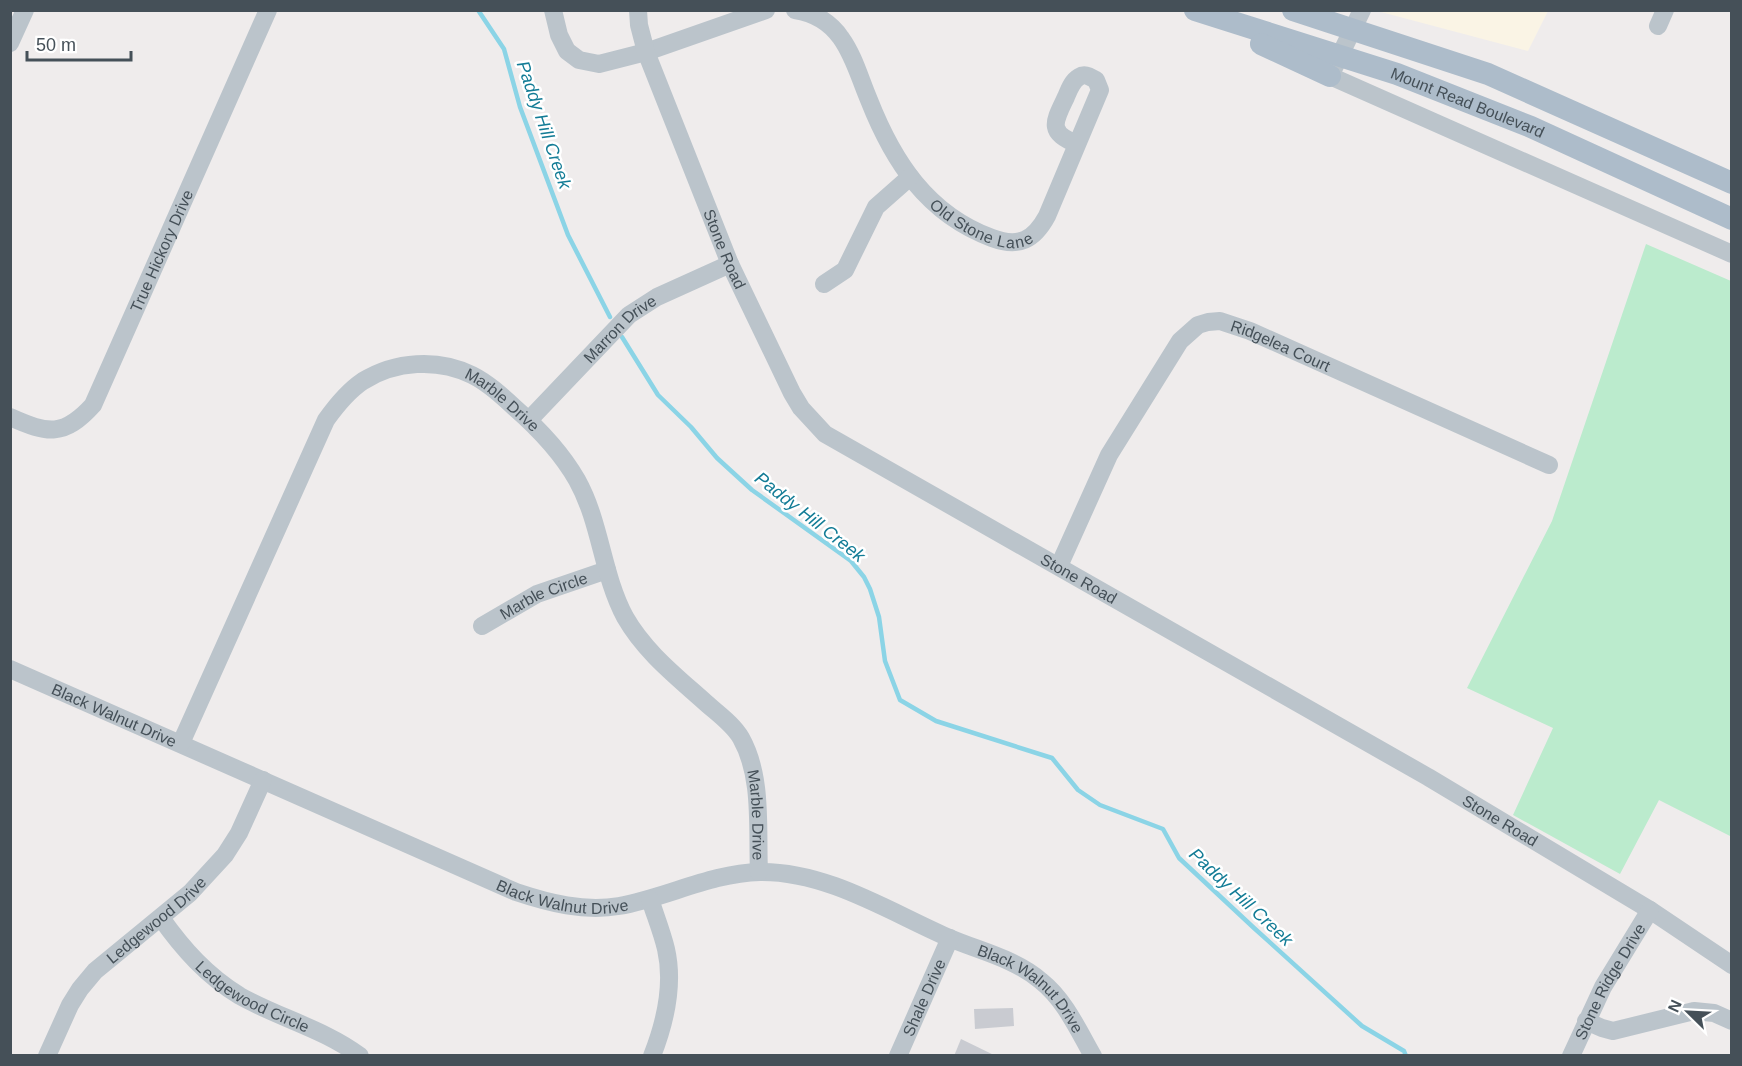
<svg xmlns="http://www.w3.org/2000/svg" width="1742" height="1066" font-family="Helvetica,sans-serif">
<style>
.commercial{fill:#faf4e5}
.green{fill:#bbebcd}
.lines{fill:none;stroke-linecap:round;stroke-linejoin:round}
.stream{stroke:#8bd4e6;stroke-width:4.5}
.building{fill:#c9cbd1}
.minor{stroke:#bbc4cb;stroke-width:18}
.major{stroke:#adbcca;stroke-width:22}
.labels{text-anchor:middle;stroke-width:5;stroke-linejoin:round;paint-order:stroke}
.street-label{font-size:16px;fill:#455058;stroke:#fff}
.water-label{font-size:18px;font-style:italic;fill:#137c96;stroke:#fff}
</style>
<rect width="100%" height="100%" fill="#efecec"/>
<path class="commercial" d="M1382,11V10L1548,11L1528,51L1381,12Z"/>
<path class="green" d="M1646,244L1731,281L1732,837L1659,800L1620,874L1513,815L1553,728L1467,688L1552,521Z"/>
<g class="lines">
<g class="stream">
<path d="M478,10L504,49L520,107L568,235L610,317"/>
<path d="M622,337L658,395L691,427L717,458L752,490L851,561L864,577L870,589L879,617L885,661L900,700L936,721L1052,758L1078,790L1100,805L1163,829L1179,858L1254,928L1362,1026L1404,1051L1406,1056"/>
</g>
</g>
<g class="building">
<path d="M1013,1008L1014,1026L975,1029L974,1009Z"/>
<path d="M961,1039L996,1056H954Z"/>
</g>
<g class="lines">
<g class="minor">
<path d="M553,10L559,35L567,51L579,60L599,64L646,52L766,10"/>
<path id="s1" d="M638,10L639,25L646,52L730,264L792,393L801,408L825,434L1428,777L1650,910L1732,965"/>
<path id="s2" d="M795,10C814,13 830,22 841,38C854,56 860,79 869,100C893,161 927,214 992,238C1019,248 1034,240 1047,216L1100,90L1096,80C1090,77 1085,73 1079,77C1072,81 1069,90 1066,97C1054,122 1047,132 1077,144"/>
<path d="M1362,10L1330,76L1732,254"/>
<path d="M1658,26L1665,10"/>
<path d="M10,43L25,10"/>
<path d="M824,284L845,270L876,207L910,177"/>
<path id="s3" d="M10,417C48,434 64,437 93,405L268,10"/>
<path id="s4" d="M529,420L629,315L657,297L730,264"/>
<path id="s5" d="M1059,566L1109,455L1180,341L1198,325L1208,322L1220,321L1250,331L1549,465"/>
<path id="s6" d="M482,626L537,594L607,570"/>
<path id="s7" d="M10,669L516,892C549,903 584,912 619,906C666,898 711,873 760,872C826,871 888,911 947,937C979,951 1014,958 1041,981C1065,1000 1078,1030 1093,1056"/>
<path id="s8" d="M181,743L326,420C336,406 348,391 363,381C395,361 438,358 472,375C488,383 502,396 515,408C539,429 561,452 577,480C601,523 602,574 625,617C645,652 676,676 706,703C717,713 733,724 741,738C763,777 757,829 759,872"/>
<path d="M650,899C655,915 662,932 666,949C674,984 665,1023 652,1056"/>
<path id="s9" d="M161,918C183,949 207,976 240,996C279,1018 324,1029 360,1056"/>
<path d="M1586,1021L1602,1028L1613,1031L1694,1011L1714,1013L1732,1021"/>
<path id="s10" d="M47,1056L70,1005L80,989L95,971L190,893L225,855L239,833L263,780"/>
<path id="s11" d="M898,1056L950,938"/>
<path id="s12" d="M1571,1056L1603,987L1650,910"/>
</g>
<g class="major">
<path id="s13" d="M1195,10L1397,74L1531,127L1732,219"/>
<path d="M1293,10L1488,74L1732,183"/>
<path d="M1261,44L1330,76"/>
</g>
</g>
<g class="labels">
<g class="street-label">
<text dy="6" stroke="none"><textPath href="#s13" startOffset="288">Mount Read Boulevard</textPath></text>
<text dy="6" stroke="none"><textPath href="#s2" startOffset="300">Old Stone Lane</textPath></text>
<text dy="6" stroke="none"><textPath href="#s1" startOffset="255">Stone Road</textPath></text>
<text dy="6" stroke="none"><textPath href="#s3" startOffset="262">True Hickory Drive</textPath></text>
<text dy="6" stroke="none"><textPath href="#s4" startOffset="129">Marron Drive</textPath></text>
<text dy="6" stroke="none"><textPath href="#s5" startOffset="368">Ridgelea Court</textPath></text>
<text dy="6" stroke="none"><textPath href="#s8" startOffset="561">Marble Drive</textPath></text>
<text dy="6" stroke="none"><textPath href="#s1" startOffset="759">Stone Road</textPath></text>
<text dy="6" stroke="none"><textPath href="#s6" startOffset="69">Marble Circle</textPath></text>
<text dy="6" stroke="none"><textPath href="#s7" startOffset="114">Black Walnut Drive</textPath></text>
<text dy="6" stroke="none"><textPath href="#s8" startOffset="1065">Marble Drive</textPath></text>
<text dy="6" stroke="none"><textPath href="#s1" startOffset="1245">Stone Road</textPath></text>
<text dy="6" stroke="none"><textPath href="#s7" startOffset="600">Black Walnut Drive</textPath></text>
<text dy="6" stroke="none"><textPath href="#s10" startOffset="178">Ledgewood Drive</textPath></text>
<text dy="6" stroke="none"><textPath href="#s12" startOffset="84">Stone Ridge Drive</textPath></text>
<text dy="6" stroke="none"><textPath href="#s7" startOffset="1104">Black Walnut Drive</textPath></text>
<text dy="6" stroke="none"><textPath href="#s9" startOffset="123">Ledgewood Circle</textPath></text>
<text dy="6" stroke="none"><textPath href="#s11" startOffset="64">Shale Drive</textPath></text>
</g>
<g class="water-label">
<text transform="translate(544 125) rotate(71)" y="6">Paddy Hill Creek</text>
<text transform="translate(810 517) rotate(38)" y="6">Paddy Hill Creek</text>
<text transform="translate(1241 897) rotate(43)" y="6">Paddy Hill Creek</text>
</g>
</g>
<rect width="1742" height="1066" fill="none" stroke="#455058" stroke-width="24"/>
<g transform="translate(1688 1012) rotate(294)" stroke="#ffffff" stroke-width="4.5" paint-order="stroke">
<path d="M0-4.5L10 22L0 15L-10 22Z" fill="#455058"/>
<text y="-9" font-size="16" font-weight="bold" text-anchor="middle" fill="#455058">N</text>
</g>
<path d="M27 51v9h104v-9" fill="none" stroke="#455058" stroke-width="3"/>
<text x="36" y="51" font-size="18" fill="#455058" stroke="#ffffff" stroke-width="4.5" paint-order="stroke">50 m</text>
</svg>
